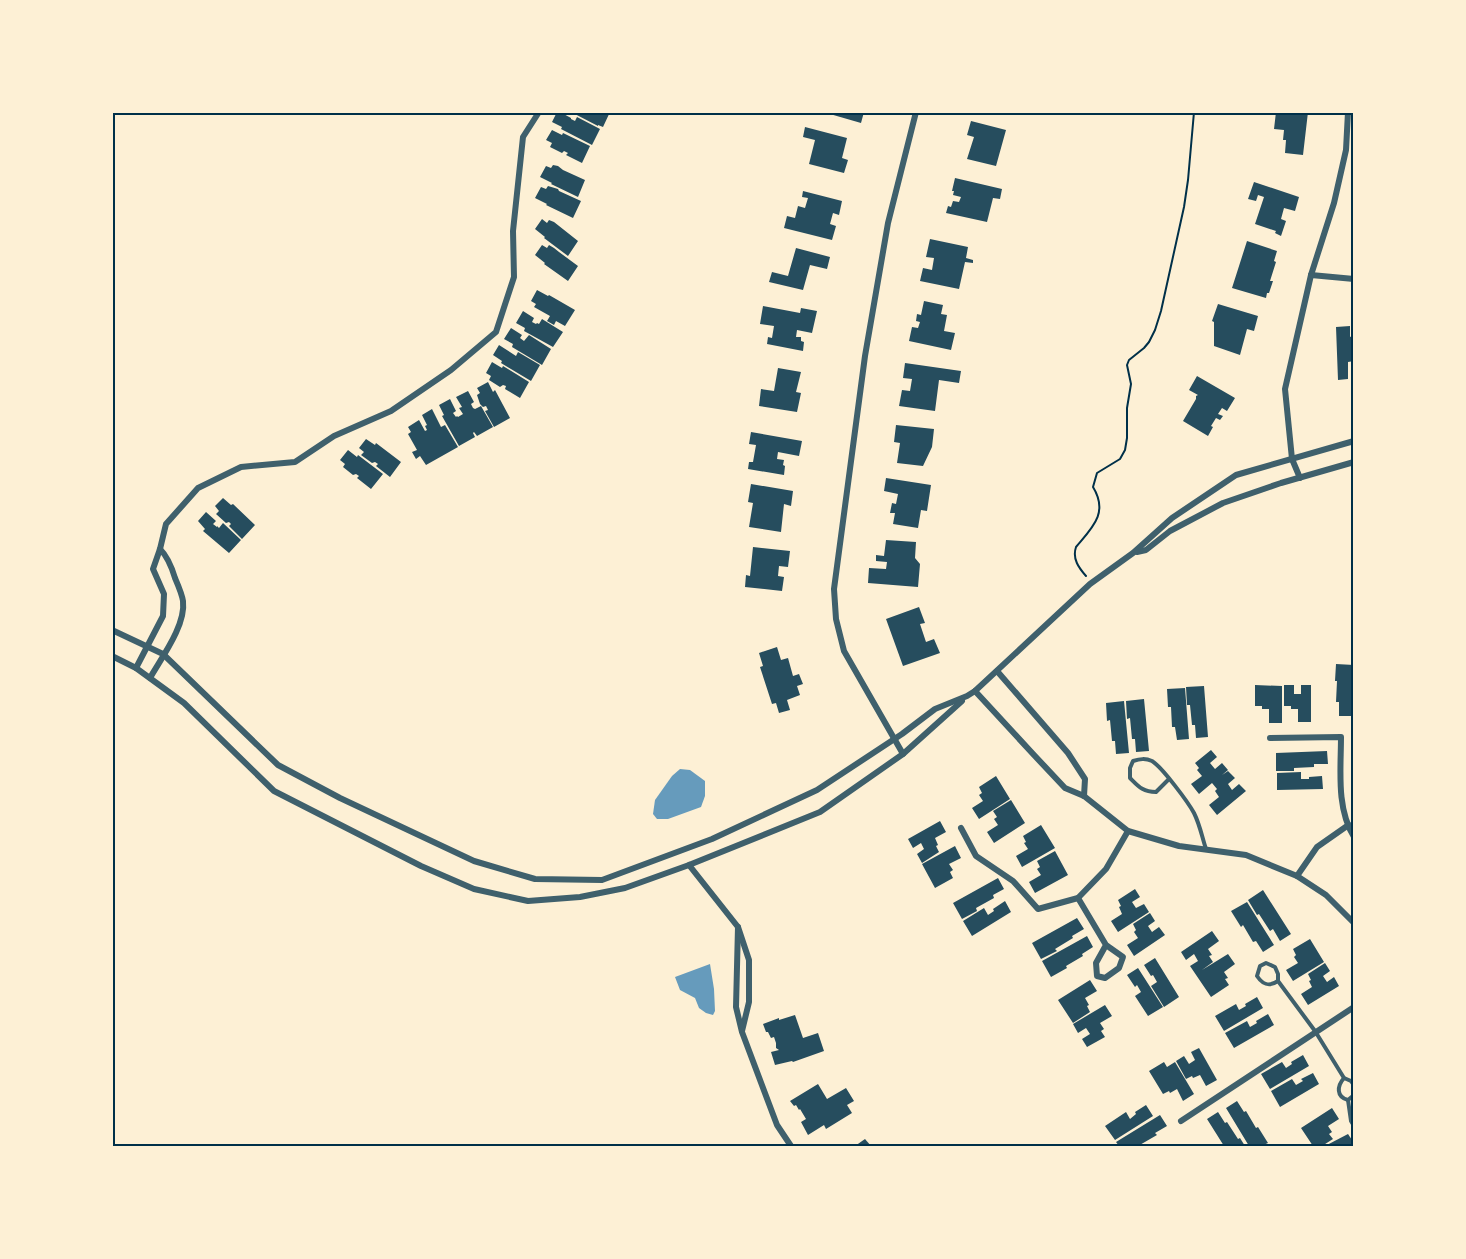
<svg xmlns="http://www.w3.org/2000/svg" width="1466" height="1259" font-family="Roboto,sans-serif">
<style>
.water{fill:#669bbc}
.building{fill:#264d5e}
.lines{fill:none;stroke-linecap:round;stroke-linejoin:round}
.path{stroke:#003049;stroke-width:2}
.service{stroke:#3f606c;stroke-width:4}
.minor{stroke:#3f606c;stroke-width:6}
.neatline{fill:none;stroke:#003049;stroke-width:2}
</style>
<rect width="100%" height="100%" fill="#fdf0d5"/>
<g class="water">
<path d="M680,769L690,770L705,781V796L701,807L668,819H657L653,814L655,800L672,776Z"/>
<path d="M710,964L714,989L715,1011L713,1015L706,1013L699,1008L695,998L680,990L675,977Z"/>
</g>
<g class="building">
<path d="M557,112H560L571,118V119L575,121L577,117L600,129L592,145L561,129L562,127L552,122Z"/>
<path d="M571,112H610L603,127L598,125V126Z"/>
<path d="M823,112H864L861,123Z"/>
<path d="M1276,112H1308L1303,155L1285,153L1286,140H1283L1284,130L1274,129Z"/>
<path d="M971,121L1006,130L996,166L967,159L974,137L967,135Z"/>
<path d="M805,127L847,138L842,158L848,160L844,173L809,164L815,140L803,137Z"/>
<path d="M552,130L562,135L563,133L590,146L582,163L566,155L568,153L564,151L562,153L550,147L552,143L546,140Z"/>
<path d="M553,165L558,166L563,170L585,180L578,197L551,184L552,183L540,177L546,166L551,168Z"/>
<path d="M955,178L1002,189L1000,199L993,198L987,222L946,213L948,206L951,207L953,201L959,202L961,197L953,195L954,191H952Z"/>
<path d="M1254,182L1299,197L1295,211L1284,208L1281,219L1286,221L1281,236L1275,233L1276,231L1255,224L1264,197L1258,195L1256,201L1248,199Z"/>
<path d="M548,186L558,189L559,191L581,201L573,218L546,205L547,204L535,198L541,187L546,189Z"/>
<path d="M803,191L842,201L839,215L833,213L830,224L836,226L832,240L784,228L787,216L795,218L798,206L805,208L808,198L802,197Z"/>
<path d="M542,219L547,223L549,220L554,222L578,241L568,256L544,238L545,237L535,229Z"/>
<path d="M930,239L968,247L966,258L973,260V263L965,262L959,289L920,281L923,268L932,270L934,258L926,257Z"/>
<path d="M1247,241L1277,251L1274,261L1276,262L1270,281H1273L1269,293H1267L1266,298L1232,288Z"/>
<path d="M542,245L547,248L549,245L554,248L559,252L578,266L568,281L544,264L545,263L535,255Z"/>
<path d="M796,248L830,257L827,269L810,265L803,290L769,282L772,272L788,276Z"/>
<path d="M537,290L548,296L549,295L575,310L565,326L556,321L554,325L547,321L550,316L534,307L536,304L531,301Z"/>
<path d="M924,301L943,305L941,314L947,315L944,331L955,333L951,350L909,341L912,327L918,328L920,322L916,321L917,314L921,315Z"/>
<path d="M1218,304L1258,316L1254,331L1247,329L1240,355L1214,346V322L1212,321Z"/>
<path d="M763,306L800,313L801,308L817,311L812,333L797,330L796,337H801V341L804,342L803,351L767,344L768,337L772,338L774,326L760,324Z"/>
<path d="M523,311L534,318L532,322L536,324L537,323L539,324L542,319L563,332L553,347L524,331L525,328L516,323Z"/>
<path d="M1350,326V337L1354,335V361L1348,362V379L1338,380L1336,327Z"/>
<path d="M511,328L522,335L520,338L524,341L529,335L551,349L542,365L512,347L513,344L504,339Z"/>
<path d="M499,345L516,356L518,352L540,365L531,381L501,363L502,361L493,355Z"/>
<path d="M492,362L502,368L503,366L529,382L520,398L505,389L506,386L503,385L500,387L489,380L491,376L486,373Z"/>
<path d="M905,363L961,371L959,383L939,380L935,411L899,406L902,390L910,391L912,379L903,378Z"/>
<path d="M778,368L801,372L796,392L801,393L797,412L759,406L761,389L774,391Z"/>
<path d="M1197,376L1235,398L1227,411L1222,408L1218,414L1223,416L1220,420L1216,418L1211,426L1213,427L1208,436L1183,421L1196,399V396L1198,395L1189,390Z"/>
<path d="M488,382L493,392L495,390L510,418L494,427L485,411L488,410L486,406L483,407L480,404L477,395L480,393L477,388Z"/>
<path d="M468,391L474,402L471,404L473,408L475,409L481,406L493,427L477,436L474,432L473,433L475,437L459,446L442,416L444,415L439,405L450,399L456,411L453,413L456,417L457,416L458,417L463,414L459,408L462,407L456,397Z"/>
<path d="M432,409L441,427L445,425L458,447L426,465L420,456L416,459L412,452L417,450L408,434L411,432L408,427L419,420L425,431L427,430L425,426L427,425L422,415Z"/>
<path d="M896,425L934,429L932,447L923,466L897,463L900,443L894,442Z"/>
<path d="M751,432L802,441L799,456L778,452L777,459L784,460L783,465L785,466L784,475L748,469L749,462H753L756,445L749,444Z"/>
<path d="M366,439L375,445L376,443L401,462L390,477L376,466L378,464L375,462L372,463L361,455L364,452L359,448Z"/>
<path d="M348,450L357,457L358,455L383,474L371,489L357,478L359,476L356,474L353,475L343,467L345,464L340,460Z"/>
<path d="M886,478L931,485L927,511L921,510L918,528L893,524L895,513H890L892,503L896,504L898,494L884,491Z"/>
<path d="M751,484L793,491L791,506L784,504L781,532L749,527L753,503L748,502Z"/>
<path d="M223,498L231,505L233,504L255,525L242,539L229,526L231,524L229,522L226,523L216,514L219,511L215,506Z"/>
<path d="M206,512L216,521L213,524L217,527V526L219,528L223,523L241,540L229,553L203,531L205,529L198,521Z"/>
<path d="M886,540L916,542L915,558L920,564L918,587L868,583L869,568L886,569L887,562L876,561V555L884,556Z"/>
<path d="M753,547L790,551L788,567L779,566L778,576L784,577L782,591L745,587L746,575L750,576Z"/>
<path d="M919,607L925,623L920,624L926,642L934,639L940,653L903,666L886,619Z"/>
<path d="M777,647L781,660L788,658L793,676L799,674L803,684L797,686L800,695L787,700L790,710L779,713L776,703L772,704L760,667L763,666L759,653Z"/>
<path d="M1336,664L1354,665L1351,716H1339V702H1336L1337,681H1335Z"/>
<path d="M1255,685L1282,686V723H1269V709H1262V706H1255Z"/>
<path d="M1284,685H1294V694H1301V685H1311V722H1298V709H1291V706H1284Z"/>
<path d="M1204,686L1208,737L1196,738L1195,725H1192L1190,705H1187L1186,687Z"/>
<path d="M1185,688L1189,739L1177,740L1175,727H1172L1171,707H1168L1167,689Z"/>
<path d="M1144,699L1149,751L1136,752L1135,739H1132L1130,718L1127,719L1126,701Z"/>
<path d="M1124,701L1129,753L1116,754L1115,741H1112L1110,720L1107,721L1106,703Z"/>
<path d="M1211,750L1217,757L1210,763L1215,769L1222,763L1228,770L1222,775L1228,771L1235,778L1228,784L1232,790L1239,784L1246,791L1217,815L1209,805L1219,797L1215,791L1217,789L1212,783L1199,794L1191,784L1202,776L1197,770L1199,768L1195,763Z"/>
<path d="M1327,751L1328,764H1314V767L1294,768V771H1276V753Z"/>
<path d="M1301,772V779H1309V777L1322,776L1323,789L1277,790V773Z"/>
<path d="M996,776L1010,799L979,819L972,808L983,801L979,795L982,793L979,787Z"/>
<path d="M1011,800L1025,823L994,843L987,832L998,825L994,819L997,817L993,811Z"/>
<path d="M940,821L946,832L935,838L938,845L936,846L939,852L922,863L917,854L924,849L921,843L913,848L908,839Z"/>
<path d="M1041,825L1055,848L1022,867L1016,856L1028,849L1024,843L1026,842L1023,836Z"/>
<path d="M955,846L961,858L949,864L953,870L950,872L953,878L935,888L922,864Z"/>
<path d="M1055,851L1068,875L1035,893L1029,882L1041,875L1037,869L1040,867L1037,861Z"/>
<path d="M998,878L1004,889L993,895L994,898L976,908L977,911L962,919L953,903Z"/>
<path d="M1135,889L1140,897L1132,902L1136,908L1144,904L1149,912L1118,932L1111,921L1122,914L1119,907L1121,906L1118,900Z"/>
<path d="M1263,890L1291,934L1280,941L1273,929L1270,931L1259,914L1257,915L1248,900Z"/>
<path d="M1005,901L1011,912L972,936L963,921L984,908L988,915L994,911L993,909Z"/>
<path d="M1247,902L1274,945L1263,952L1256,941L1253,942L1243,925L1241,927L1231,911Z"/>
<path d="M1150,913L1155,921L1148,926L1152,932L1159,927L1165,935L1134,956L1127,945L1138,938L1134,932L1136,930L1133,924Z"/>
<path d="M1077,918L1084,929L1072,936L1073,938L1055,949L1057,951L1041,959L1032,943Z"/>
<path d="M1212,931L1219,941L1208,949L1212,955L1209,956L1213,962L1202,970L1228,954L1235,964L1224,972L1228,978L1225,979L1229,985L1211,997L1190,966L1198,961L1194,954L1186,960L1181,952Z"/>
<path d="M1087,936L1093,947L1082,954L1083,956L1066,966L1067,968L1051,977L1042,961Z"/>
<path d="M1310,939L1324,962L1293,981L1286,970L1298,963L1294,957L1296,955L1293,949Z"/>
<path d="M1155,958L1179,997L1164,1007L1151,986L1157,982L1153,975L1151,976L1144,965Z"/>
<path d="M1325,963L1330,971L1323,976L1327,982L1334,977L1339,986L1308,1005L1301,994L1312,987L1309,981L1311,980L1308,974Z"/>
<path d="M1138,968L1163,1007L1148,1016L1135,996L1141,992L1137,985L1135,987L1127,975Z"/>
<path d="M1090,980L1097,991L1085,998L1089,1005L1087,1006L1090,1012L1073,1023L1058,1000Z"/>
<path d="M1257,997L1263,1008L1224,1031L1215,1016L1236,1004L1239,1010L1246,1006L1245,1004Z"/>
<path d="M1105,1005L1112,1016L1100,1023L1104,1029L1101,1031L1105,1037L1087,1047L1082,1039L1090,1034L1086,1028L1078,1033L1073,1024Z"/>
<path d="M1268,1014L1274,1025L1234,1048L1225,1033L1247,1021L1250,1027L1257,1023L1256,1021Z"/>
<path d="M795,1015L803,1038L818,1033L824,1051L793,1062L792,1061L775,1065L771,1052L779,1050L776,1048V1043L774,1037L771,1038L768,1032H766L763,1024L779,1018V1020Z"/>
<path d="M1199,1048L1217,1080L1206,1086L1200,1075L1193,1078L1192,1076L1186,1079L1176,1061L1184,1056L1189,1064L1195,1060L1191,1052Z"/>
<path d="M1303,1055L1309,1066L1270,1089L1261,1074L1282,1062L1286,1068L1292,1064L1291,1062Z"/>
<path d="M1164,1062L1167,1067L1175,1062L1194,1094L1183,1101L1177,1089L1170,1093L1169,1091L1163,1094L1149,1071Z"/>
<path d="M1313,1073L1319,1084L1280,1107L1271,1091L1292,1079L1296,1085L1303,1081L1301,1079Z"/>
<path d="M818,1084L827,1099L846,1088L854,1101L847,1105L852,1113L826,1129L824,1125L808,1135L801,1122L806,1119L800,1109L799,1110L796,1105L794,1106L790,1101Z"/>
<path d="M1237,1101L1244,1112L1246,1111L1256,1128L1258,1127L1268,1143L1261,1146H1249L1226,1108Z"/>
<path d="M1146,1105L1153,1116L1115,1140L1105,1126L1126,1112L1130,1119L1136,1114L1135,1112Z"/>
<path d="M1332,1108L1339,1119L1328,1126L1332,1132L1329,1134L1333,1139L1322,1146H1313L1301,1128Z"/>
<path d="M1218,1112L1225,1123L1227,1122L1238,1139L1240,1138L1245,1146H1224L1207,1119Z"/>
<path d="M1160,1115L1167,1126L1155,1133L1157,1135L1138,1146H1119L1116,1142Z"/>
<path d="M1348,1134L1354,1143V1145L1351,1146H1325Z"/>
<path d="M865,1139L871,1146H855Z"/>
</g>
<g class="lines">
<path class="path" d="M1086,576C1079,568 1072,559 1076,547C1092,528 1109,513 1093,487L1097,473L1120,459L1125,450L1127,438V408L1131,384L1127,365L1129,360L1144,348L1149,342L1155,330L1161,311L1184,207L1188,180L1194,112"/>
<g class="service">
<path d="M1169,779L1156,792C1143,792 1139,787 1130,778V768L1133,761C1140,759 1145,758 1152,761C1162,767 1188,802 1194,813C1200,825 1202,837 1206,849"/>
<path d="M1278,981C1269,987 1263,985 1257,976L1260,966L1266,963L1275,967L1278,974V981L1315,1031L1344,1078L1351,1081L1354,1085"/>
<path d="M1344,1078C1337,1086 1336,1097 1348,1100L1354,1095"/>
<path d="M1348,1100L1351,1121L1354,1126"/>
</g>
<g class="minor">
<path d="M1311,275L1354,279"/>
<path d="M1300,478L1292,459L1285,389L1311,275L1334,203L1346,150L1348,112"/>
<path d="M1137,552L1146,550L1170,531L1223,503L1281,483L1354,462"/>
<path d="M112,630L163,654L278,765L340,798L474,861L535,879L602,880L712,839L817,790L902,734L935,709L967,696L975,691L1090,584L1133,553L1172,518L1236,475L1354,441"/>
<path d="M112,656L136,668L184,703L274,791L421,866L474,889L528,901L580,897L625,888L689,865L820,812L903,754L962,701"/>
<path d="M136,668L163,616L164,594L153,569L160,549L166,524L198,488L241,467L295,462L334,436L391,411L451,370L496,332L514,277L513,231L523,137L539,112"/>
<path d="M997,671L1068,753L1085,779L1084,796"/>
<path d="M150,678C162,657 186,625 183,601C182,594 178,585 175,578C172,568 168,557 160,549"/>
<path d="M975,691L1034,755L1065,788L1084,796L1128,831L1179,846L1246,855L1297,876L1326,895L1354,923"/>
<path d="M1270,738L1341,737C1341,769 1336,808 1354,837"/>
<path d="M903,754L844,651L836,619L834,589L865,356L888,223L916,112"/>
<path d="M961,828L976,856L1013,881L1038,909L1078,898L1106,869L1128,831"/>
<path d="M689,865L738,927L749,960V1002L742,1031"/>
<path d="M1297,876L1317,847L1347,826L1354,825"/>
<path d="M1078,898L1106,945L1096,963L1097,976L1105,978L1119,968L1123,957L1106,945"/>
<path d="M738,927L736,1007L742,1032L777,1125L791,1146"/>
<path d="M1181,1121L1354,1007"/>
</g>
</g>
<rect width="1466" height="1259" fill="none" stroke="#fdf0d5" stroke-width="228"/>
<rect x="114" y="114" width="1238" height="1031" class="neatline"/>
</svg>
